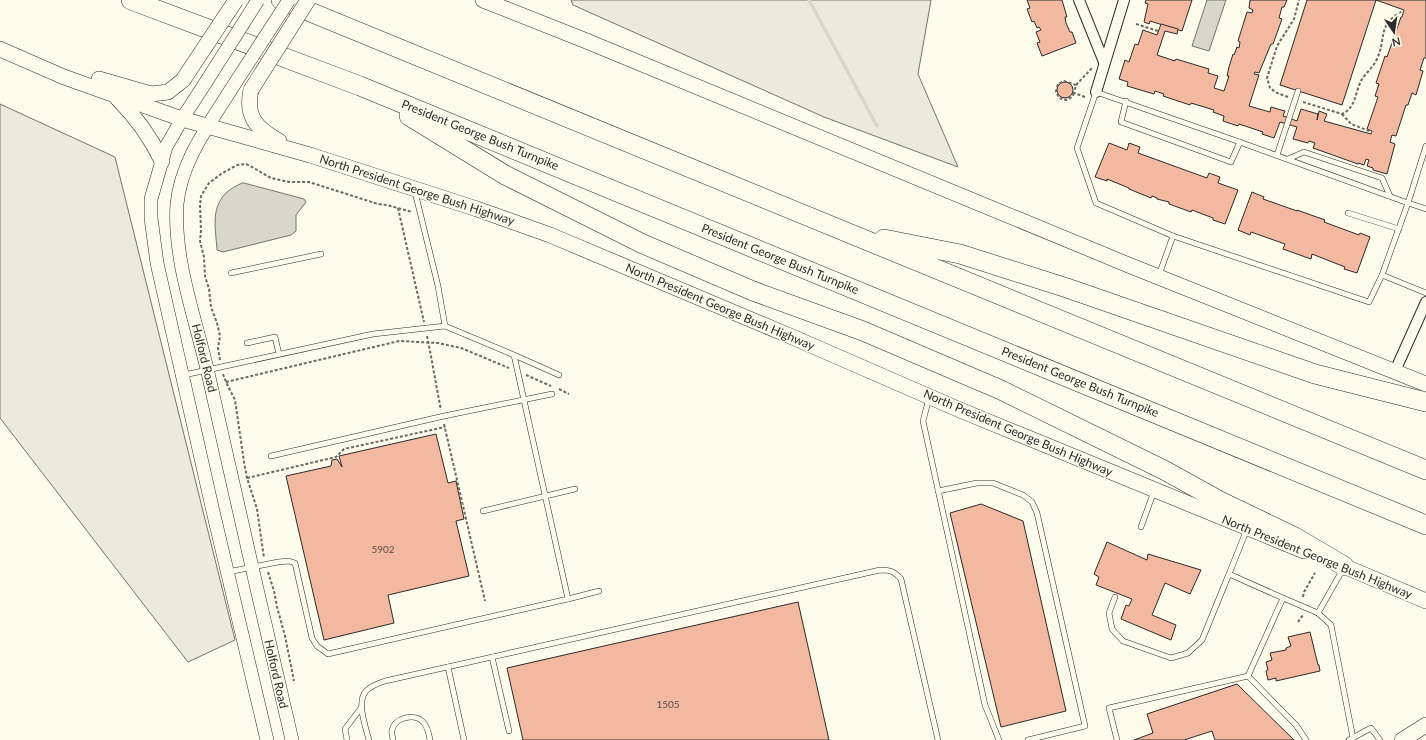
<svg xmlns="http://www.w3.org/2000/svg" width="1426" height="740" font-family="Lato,sans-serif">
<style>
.green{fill:#ecebdb;stroke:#74746e}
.water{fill:#d8d7c9;stroke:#74746e}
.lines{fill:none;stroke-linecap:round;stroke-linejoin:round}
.stream{stroke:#d8d7c9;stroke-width:3.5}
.building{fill:#f2b8a0;stroke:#2b2b2b}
.service-casing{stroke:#2b2b2b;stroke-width:6}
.minor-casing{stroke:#2b2b2b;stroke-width:12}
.tertiary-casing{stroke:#2b2b2b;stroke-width:14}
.secondary-casing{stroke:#2b2b2b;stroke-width:16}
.motorway-casing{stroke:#2b2b2b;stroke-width:20}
.path{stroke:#6a6964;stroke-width:2;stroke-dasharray:3 2;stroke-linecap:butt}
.service{stroke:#fdfbea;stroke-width:5}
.minor{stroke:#fdfbea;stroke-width:10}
.tertiary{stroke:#fdfbea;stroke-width:13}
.secondary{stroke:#fdfbea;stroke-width:15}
.motorway{stroke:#fdfbea;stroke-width:19}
.tertiary-bridge-casing{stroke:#2b2b2b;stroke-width:14;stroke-linecap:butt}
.secondary-bridge-casing{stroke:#2b2b2b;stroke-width:16;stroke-linecap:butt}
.tertiary-bridge{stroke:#fdfbea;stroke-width:13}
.secondary-bridge{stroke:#fdfbea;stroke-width:15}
.labels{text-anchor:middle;stroke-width:3;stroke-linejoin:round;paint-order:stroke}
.number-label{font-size:10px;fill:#5d4e48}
.street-label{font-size:12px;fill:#2b2b2b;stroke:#fdfbea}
</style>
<rect width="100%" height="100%" fill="#fdfbea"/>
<g class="green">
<path d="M571,0H931L918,74L958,167L824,117L573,5Z"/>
<path d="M0,104L115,157L235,640L188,662L0,418Z"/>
</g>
<g class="water">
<path d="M1207,0H1226L1209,51L1192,46Z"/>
<path d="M242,183H244L304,199L306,202L296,215V231L291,235L223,252L217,250C216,230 210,209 226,193C230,189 236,186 242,183Z"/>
</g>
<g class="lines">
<path class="stream" d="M809,0L877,126"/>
</g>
<g class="building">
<path d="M1027,0H1062L1067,17H1065L1066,23L1070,32H1072L1076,43L1042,56L1037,43L1040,42L1036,32L1041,30L1039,27L1037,28L1034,21L1032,22L1027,9L1030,8Z"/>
<path d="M1146,0H1192L1182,31L1150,21L1149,24L1144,22L1148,4L1145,3Z"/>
<path d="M1250,0H1287L1284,7H1282L1279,18L1282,19L1273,44H1271L1259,73L1255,72L1254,74L1259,75L1249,106L1270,112L1271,107L1285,111L1283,116L1297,121L1301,109L1318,114L1317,120L1319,111L1327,114L1324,121L1371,134L1372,131L1367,129L1378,97L1375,96L1379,84L1376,83L1385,56L1387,57L1401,17H1402L1404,10L1376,0H1426V58H1424L1420,70L1423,71L1416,95L1412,93L1408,105H1406L1396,136L1392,135L1390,142L1395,144L1387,174L1373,170V168L1367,166L1369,160L1366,159L1364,165L1358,163V164L1313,148L1315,143L1309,141L1308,143L1293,139L1297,127L1280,122L1274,138L1262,134L1263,132L1239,124L1238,126L1223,121L1224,116L1213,112L1214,110L1191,103L1190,105L1163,96L1164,94L1155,91L1154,94L1127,86L1128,82L1119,79L1125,60L1129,62L1135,44L1138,45L1143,30L1157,35L1161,24L1178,29L1177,34L1165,31L1157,55L1175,61L1176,59L1209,69L1208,73L1218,76L1214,88L1224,91L1229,76H1227L1229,67L1233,54L1234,55L1237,47L1239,48L1240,42L1238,41L1247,12L1252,13L1253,10L1249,8Z"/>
<path d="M1307,0H1376L1342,105L1280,85Z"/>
<circle cx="1065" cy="90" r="8"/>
<path d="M1109,143L1127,150L1129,143L1140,147L1138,153L1207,178L1209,173L1220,177L1218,183L1238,190L1225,224L1213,220V218L1192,210L1191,212L1169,204V202L1157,199V198L1152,196L1151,198L1129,189V188L1107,179V181L1095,177Z"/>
<path d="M1252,192L1264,197L1263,199L1297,211V210L1325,220L1324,222L1359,235L1360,233L1370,237L1357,273L1344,269L1345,267L1312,254L1311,259L1283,249L1285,244L1251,232L1250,235L1238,230Z"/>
<path d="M436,434L448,483L456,481L464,519L456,521L469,576L388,595L394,623L324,640L286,476L331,466L332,460L337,459L342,467L339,456Z"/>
<path d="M981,504L1023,521L1066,711L1001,727L950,513Z"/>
<path d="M1107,542L1147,560L1148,554L1201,570L1190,594L1165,583L1152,615L1176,625L1171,640L1121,619L1126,605L1129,606L1132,599L1096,585L1099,577L1094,574Z"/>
<path d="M798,602L829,740H523L507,668Z"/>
<path d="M1310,632L1318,665H1319L1320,671L1276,681V678L1268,680L1266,671L1268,670L1266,662L1272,660L1270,653L1286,650V648L1291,646L1288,637Z"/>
<path d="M1237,684L1294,740H1215L1212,731L1184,740H1134L1153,733L1147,714Z"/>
</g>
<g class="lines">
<g class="service-casing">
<g id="service">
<path d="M1126,101L1121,122L1231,162L1240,142"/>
<path d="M1277,155L1298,91"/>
<path d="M1288,159L1304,152L1382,178L1390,196"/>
<path d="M415,192L438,286L445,326"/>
<path d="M1426,209L1408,203L1382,275L1426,293"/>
<path d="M1348,213L1399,229"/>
<path d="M1173,236L1369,302L1382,275"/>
<path d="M231,273L321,254"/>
<path d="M1159,275L1173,236L1096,203L1077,148L1096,92L1234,140L1408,203L1426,146"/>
<path d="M247,343L275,337L279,354"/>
<path d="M514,355L559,375"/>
<path d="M184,375L373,334L445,326L514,355L568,599L328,654L317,646L312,638L295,563L289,561L278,562L228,572"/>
<path d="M929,398L923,421L985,705L999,740"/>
<path d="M271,456L444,416L552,394"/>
<path d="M938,491L977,483H993L1023,495L1032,502L1037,513L1085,726L1028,740"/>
<path d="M483,511L575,489"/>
<path d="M1141,527L1154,491"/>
<path d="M1247,529L1229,574L1283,598"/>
<path d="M1115,597L1109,613L1112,629L1123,641L1171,658L1188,653L1202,640L1229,574"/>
<path d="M568,599L599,591"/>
<path d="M1318,613L1331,625L1353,738"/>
<path d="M492,657L509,731"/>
<path d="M448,667L464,740"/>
<path d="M1248,676L1283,598L1318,613L1343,569"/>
<path d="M347,740L345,729L361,708"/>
<path d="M369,740C366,728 356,702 366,691C371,686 379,683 385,681L880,570C890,570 894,571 901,579L938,740"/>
<path d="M393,740C393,737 391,733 392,731C394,717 415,713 423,722C428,727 429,734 430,740"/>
<path d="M1117,740L1109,708L1248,676L1296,725L1306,740"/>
<path d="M1349,740L1371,728L1380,740"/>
</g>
</g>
<g class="minor-casing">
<g id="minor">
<path d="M1079,0L1104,62"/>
<path d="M1096,92L1124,0"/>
<path d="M1395,371L1426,302"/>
</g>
</g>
<g class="tertiary-casing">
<g id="tertiary">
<path d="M206,82L182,119L166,147L151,199V218L157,263L212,507L267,740"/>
<path d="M230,91C208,126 181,162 177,204C173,259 196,320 208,373C236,495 263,618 292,740"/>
</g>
</g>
<g class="secondary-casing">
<g id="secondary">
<path d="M483,0L584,40L1131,266L1426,384"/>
<path d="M0,49L64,77L182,119L310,155L477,209L550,235L790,336L960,410L1304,551"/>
<path d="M99,79L151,94L168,92L183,80"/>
<path d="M251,90C245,117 257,129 279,141"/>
<path d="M117,98C137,118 150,136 162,161"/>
<path d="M1334,562L1426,601"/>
<path d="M1402,740L1426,725"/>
</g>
</g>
<g class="motorway-casing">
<g id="motorway">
<path d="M131,0L360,86L1426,525"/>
<path d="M281,0L1426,470"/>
<path d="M409,116L505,175L643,244L753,291L863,331L1001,390L1164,470L1220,501L1295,537L1344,566"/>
<path d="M884,239L960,254L1067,288L1315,374L1426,402"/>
</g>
</g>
<g class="path">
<path d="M1136,24L1158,31"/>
<path d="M1074,93L1072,97L1066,100L1059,98L1056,91L1058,84L1064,81L1076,85"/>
<path d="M1085,97L1074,93L1076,85L1092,68"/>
<path d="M1288,97L1277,93L1270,88L1267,78L1277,46L1294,19L1299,0"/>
<path d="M1303,102L1342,114C1355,108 1355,95 1360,83C1363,75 1372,69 1376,61C1388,37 1375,26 1404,10"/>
<path d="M1342,114L1351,124L1372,132"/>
<path d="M398,208L424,322"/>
<path d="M427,336C432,360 436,385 441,410"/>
<path d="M220,360L218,348L220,336L217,323L211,307L209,289L205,276L204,257L200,241L201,231L200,205L201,196L209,183L221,174L237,165L246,164L252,167L271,178L289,182H309L378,204L387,205L412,212"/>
<path d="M223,374L226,382L235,400L244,462L247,478L257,509L264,558"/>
<path d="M526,375L551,386"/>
<path d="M226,382L399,341L438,343L461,348L509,368"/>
<path d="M559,389L569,394"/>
<path d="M444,424L485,601"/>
<path d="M247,478L336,457L344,449L445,427"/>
<path d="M268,572L274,591L277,607L285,636L294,681"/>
<path d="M1303,597L1304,592L1315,573"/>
<path d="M1298,622L1303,615"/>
</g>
<use href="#service" class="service"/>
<use href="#minor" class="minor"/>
<use href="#tertiary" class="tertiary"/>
<use href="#secondary" class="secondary"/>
<use href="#motorway" class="motorway"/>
<g class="tertiary-bridge-casing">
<g id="tertiary-bridge">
<path d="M206,82L258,0"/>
<path d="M230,91L289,0"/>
</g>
</g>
<g class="secondary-bridge-casing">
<g id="secondary-bridge">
<path d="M183,80L236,0"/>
<path d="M251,90L308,0"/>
</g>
</g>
<use href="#tertiary-bridge" class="tertiary-bridge"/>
<use href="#secondary-bridge" class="secondary-bridge"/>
</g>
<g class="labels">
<g class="number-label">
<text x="383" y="553">5902</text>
<text x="668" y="708">1505</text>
</g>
<g class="street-label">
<text transform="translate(480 135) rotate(22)" y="4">President George Bush Turnpike</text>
<text transform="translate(417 190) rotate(18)" y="4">North President George Bush Highway</text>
<text transform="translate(780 259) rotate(22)" y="4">President George Bush Turnpike</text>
<text transform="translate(720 307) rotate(23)" y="4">North President George Bush Highway</text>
<text transform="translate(204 358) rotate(76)" y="4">Holford Road</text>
<text transform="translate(1080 382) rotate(22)" y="4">President George Bush Turnpike</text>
<text transform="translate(1018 433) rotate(23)" y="4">North President George Bush Highway</text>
<text transform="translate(1317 557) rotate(22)" y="4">North President George Bush Highway</text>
<text transform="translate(276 674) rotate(77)" y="4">Holford Road</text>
</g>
</g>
<g transform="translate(1394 32) rotate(167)" stroke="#fdfbea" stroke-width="3" paint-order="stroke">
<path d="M0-3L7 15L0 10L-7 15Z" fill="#2b2b2b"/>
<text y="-6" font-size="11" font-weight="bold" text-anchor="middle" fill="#2b2b2b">N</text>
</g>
</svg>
